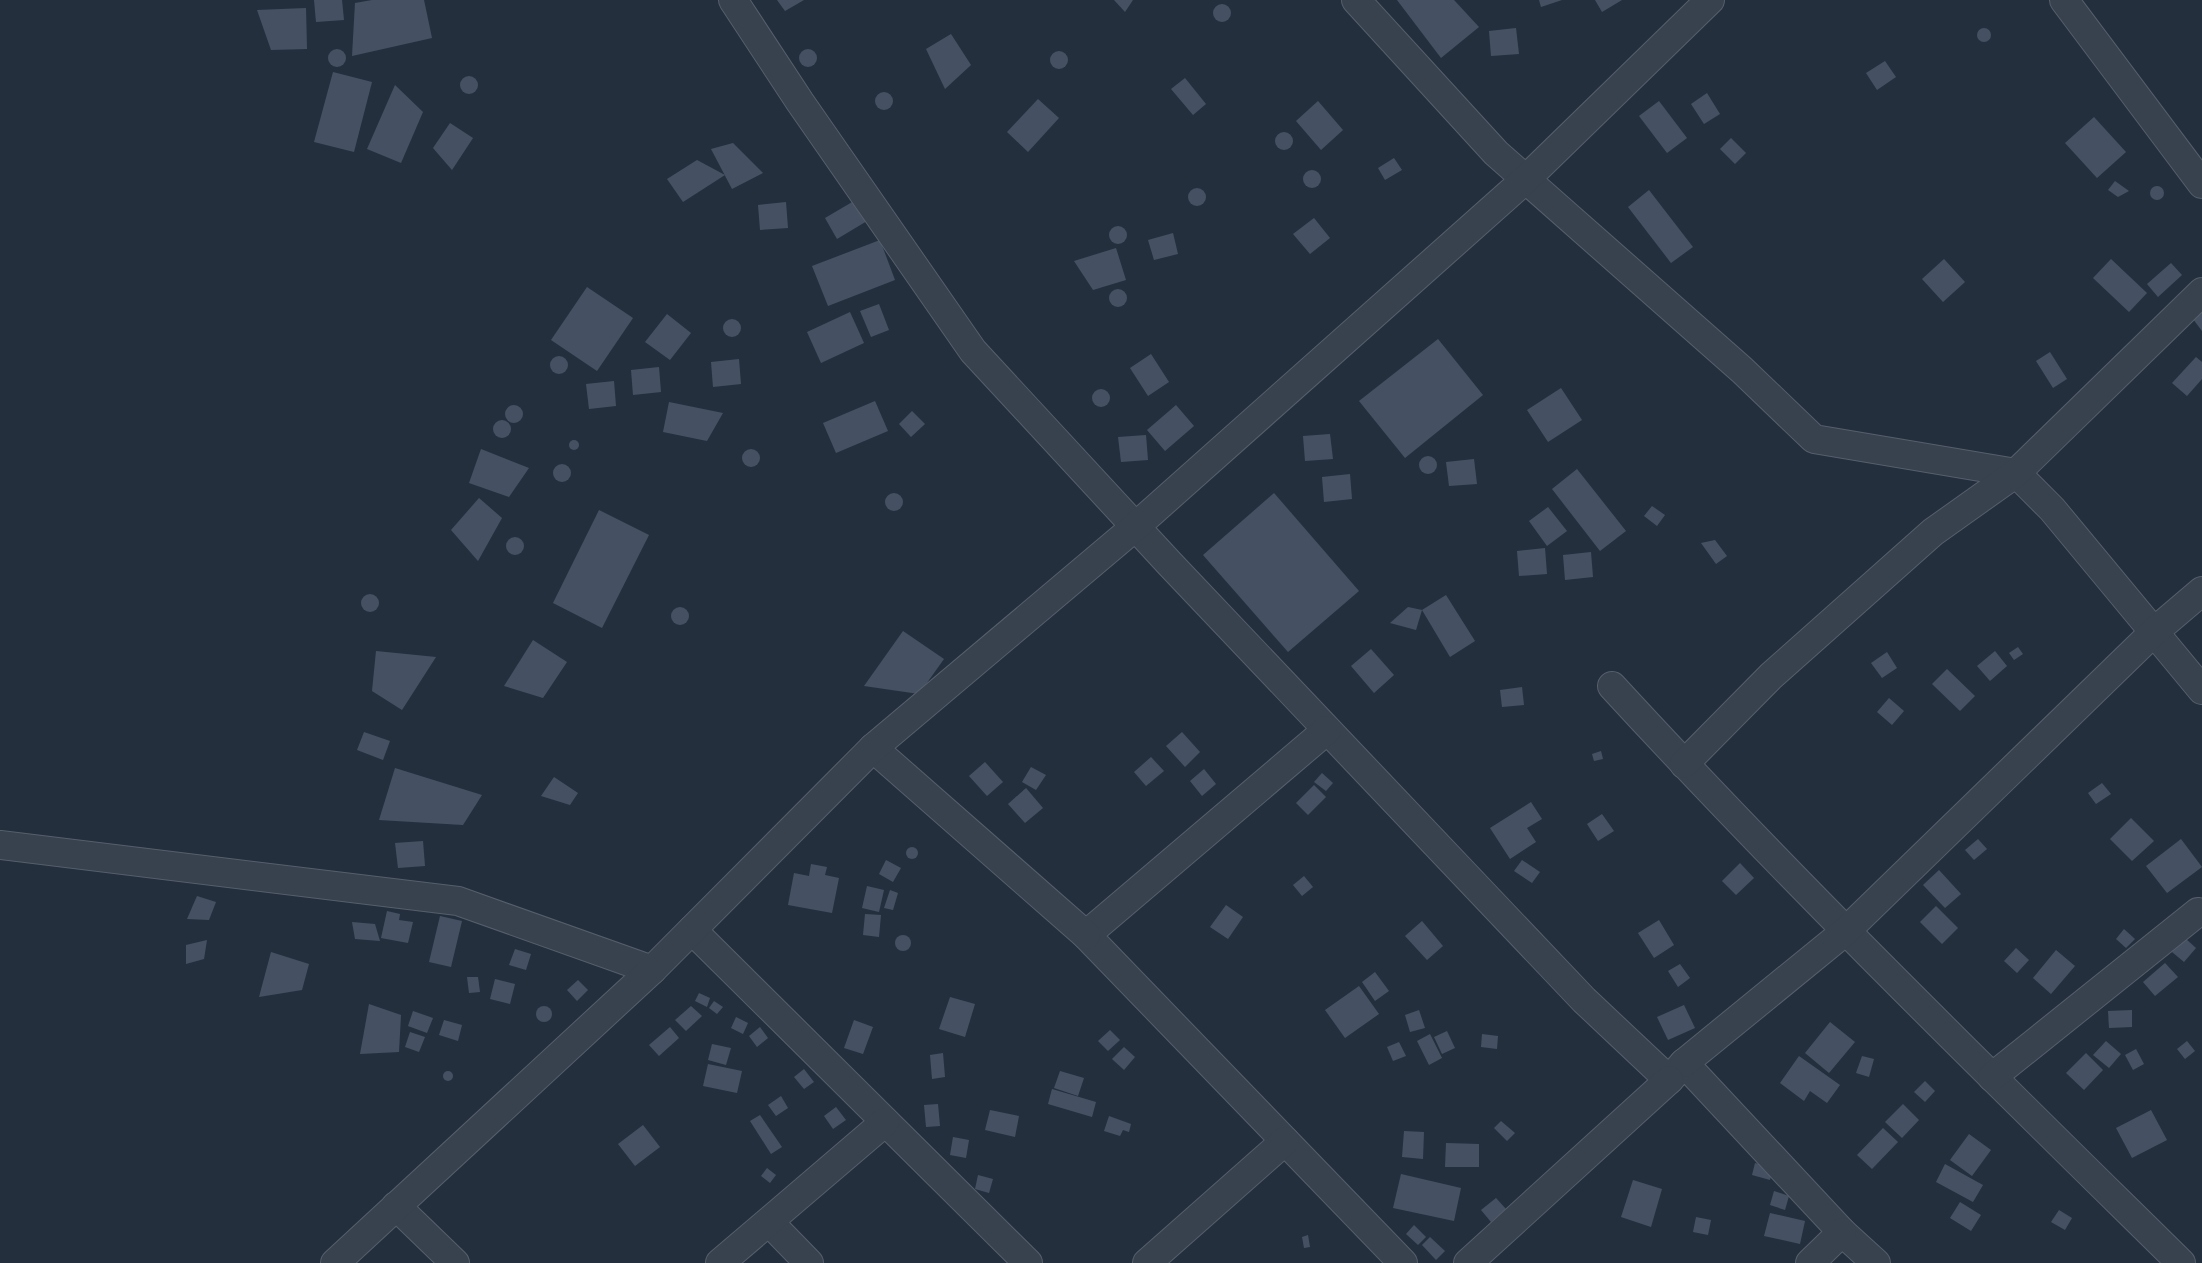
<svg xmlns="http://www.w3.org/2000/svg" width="2202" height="1263" font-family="'PT Sans Narrow',sans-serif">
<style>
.building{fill:#455162}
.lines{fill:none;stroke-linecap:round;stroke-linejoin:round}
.minor-casing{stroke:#565f6c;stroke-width:30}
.minor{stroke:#38414e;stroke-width:28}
</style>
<rect width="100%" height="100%" fill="#242f3e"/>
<g class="building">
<path d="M314,0H342L344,20L316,22Z"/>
<path d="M372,0H424L432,38L352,56L355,3Z"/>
<path d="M777,0H804L785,11Z"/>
<path d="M1114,0H1133L1125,12Z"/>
<path d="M1397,0H1454L1479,27L1441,58Z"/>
<path d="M1539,0H1562L1541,7Z"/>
<path d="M1595,0H1622L1602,12Z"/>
<circle cx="1222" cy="13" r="9"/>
<path d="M306,8L307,49L271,50L257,10Z"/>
<circle cx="1984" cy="35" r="7"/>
<path d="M1516,28L1519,54L1491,56L1489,31Z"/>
<path d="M951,34L971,65L945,89L926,49Z"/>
<circle cx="337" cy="58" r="9"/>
<circle cx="808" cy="58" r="9"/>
<circle cx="1059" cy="60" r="9"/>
<path d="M1885,61L1896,77L1877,90L1866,73Z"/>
<path d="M333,72L372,82L354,152L314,142Z"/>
<circle cx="469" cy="85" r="9"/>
<path d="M1185,78L1206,104L1193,115L1171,89Z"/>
<path d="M395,85L423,112L401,163L367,149Z"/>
<circle cx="884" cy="101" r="9"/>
<path d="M1707,93L1720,114L1704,124L1691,104Z"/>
<path d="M1038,99L1059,118L1028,152L1007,132Z"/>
<path d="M1318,101L1343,130L1321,150L1296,121Z"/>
<path d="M1659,101L1687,138L1667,153L1639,116Z"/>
<path d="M2094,117L2126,152L2097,178L2065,143Z"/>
<path d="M450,123L473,138L452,170L433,148Z"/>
<circle cx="1284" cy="141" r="9"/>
<path d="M1731,138L1746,153L1735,164L1720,149Z"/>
<path d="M733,143L763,173L732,189L711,149Z"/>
<path d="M1394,158L1402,170L1385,180L1378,168Z"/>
<path d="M697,160L725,175L683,202L667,179Z"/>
<circle cx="1312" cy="179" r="9"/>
<path d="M2115,181L2129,191L2118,197L2108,190Z"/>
<circle cx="2157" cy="193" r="7"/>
<circle cx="1197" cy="197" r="9"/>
<path d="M1649,190L1693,247L1671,263L1628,207Z"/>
<path d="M859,198L872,218L837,239L825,218Z"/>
<path d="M786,202L788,228L760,230L758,205Z"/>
<path d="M1314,218L1330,238L1310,254L1293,234Z"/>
<circle cx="1118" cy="235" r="9"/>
<path d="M1173,233L1178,254L1154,260L1148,240Z"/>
<path d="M880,240L895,280L828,306L812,266Z"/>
<path d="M1116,248L1126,280L1093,290L1074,261Z"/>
<path d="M1944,259L1965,282L1943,302L1922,279Z"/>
<path d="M2111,259L2147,293L2129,312L2093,278Z"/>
<path d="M2171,263L2182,275L2158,297L2147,284Z"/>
<path d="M587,287L633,318L597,371L551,340Z"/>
<circle cx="1118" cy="298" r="9"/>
<path d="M879,304L889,330L871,337L860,311Z"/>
<path d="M850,312L864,343L821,363L807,332Z"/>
<path d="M2202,312V331L2193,319Z"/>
<path d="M667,314L691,333L670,360L645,342Z"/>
<circle cx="732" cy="328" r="9"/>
<path d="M1438,339L1483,395L1405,458L1359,401Z"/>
<path d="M2050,352L2067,379L2053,388L2036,361Z"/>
<path d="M1151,354L1169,382L1148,396L1130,368Z"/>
<circle cx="559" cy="365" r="9"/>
<path d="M2196,357L2202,362V379L2187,396L2172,383Z"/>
<path d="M739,359L741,384L713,387L711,362Z"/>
<path d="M659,367L661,392L633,395L631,370Z"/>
<path d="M614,381L616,406L589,409L586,384Z"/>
<path d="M1561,388L1582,420L1548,442L1527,410Z"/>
<circle cx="1101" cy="398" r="9"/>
<path d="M875,401L888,431L836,453L823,423Z"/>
<path d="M669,402L723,413L707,441L663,432Z"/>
<path d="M1176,405L1194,426L1165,451L1147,430Z"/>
<circle cx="514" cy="414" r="9"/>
<path d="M912,411L925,424L911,437L899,424Z"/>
<circle cx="502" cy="429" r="9"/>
<path d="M1330,434L1333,459L1305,461L1303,436Z"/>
<path d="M1146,435L1148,460L1121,462L1118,437Z"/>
<circle cx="574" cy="445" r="5"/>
<path d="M481,449L529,468L509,497L469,483Z"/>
<circle cx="751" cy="458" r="9"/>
<circle cx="1428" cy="465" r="9"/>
<path d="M1474,459L1477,484L1449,486L1446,462Z"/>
<circle cx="562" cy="473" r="9"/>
<path d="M1577,469L1626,531L1600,551L1552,489Z"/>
<path d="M1350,474L1352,499L1324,502L1322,477Z"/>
<path d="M1274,493L1359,591L1288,652L1203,555Z"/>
<circle cx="894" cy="502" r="9"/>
<path d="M479,498L502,518L478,561L451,530Z"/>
<path d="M1652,506L1665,515L1657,526L1644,516Z"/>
<path d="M1548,507L1567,531L1547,546L1529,521Z"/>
<path d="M599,510L649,535L602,628L553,603Z"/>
<circle cx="515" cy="546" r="9"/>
<path d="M1715,540L1727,556L1716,564L1701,543Z"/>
<path d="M1545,548L1547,574L1519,576L1517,551Z"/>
<path d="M1591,552L1593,577L1565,580L1563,555Z"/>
<circle cx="370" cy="603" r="9"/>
<path d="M1446,595L1475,641L1450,657L1422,610Z"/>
<path d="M1408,607L1422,610L1416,630L1390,623Z"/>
<circle cx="680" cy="616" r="9"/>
<path d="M903,631L944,659L919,694L864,686Z"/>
<path d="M533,640L567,662L543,698L504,686Z"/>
<path d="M2018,647L2023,654L2014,660L2009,653Z"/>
<path d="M1371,649L1394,675L1374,693L1351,666Z"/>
<path d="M376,651L436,657L402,710L372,691Z"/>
<path d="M1995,651L2007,666L1990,681L1977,666Z"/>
<path d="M1887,652L1897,668L1882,678L1871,663Z"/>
<path d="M1947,669L1975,696L1960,711L1932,684Z"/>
<path d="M1522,687L1524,705L1502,707L1500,690Z"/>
<path d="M1889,698L1904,711L1892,725L1877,712Z"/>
<path d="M364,732L390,741L383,760L357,750Z"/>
<path d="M1182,732L1200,752L1185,767L1166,746Z"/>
<path d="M1601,751L1603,759L1594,761L1592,754Z"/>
<path d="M1151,757L1164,771L1146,786L1134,772Z"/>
<path d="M985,762L1003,782L987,796L969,776Z"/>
<path d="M1031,767L1046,775L1036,790L1022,782Z"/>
<path d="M395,768L482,795L463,825L379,820Z"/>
<path d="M1204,769L1216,784L1202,796L1190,781Z"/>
<path d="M1322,773L1333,783L1326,791L1314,782Z"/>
<path d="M554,777L578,793L570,805L541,796Z"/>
<path d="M2102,783L2111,794L2096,804L2088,793Z"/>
<path d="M1314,785L1326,797L1308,815L1296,803Z"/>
<path d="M1026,788L1043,808L1025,823L1008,804Z"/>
<path d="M1531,802L1542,819L1527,828L1536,842L1510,859L1490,828Z"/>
<path d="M1602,814L1614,831L1598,841L1587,824Z"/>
<path d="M2131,818L2154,841L2132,861L2110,839Z"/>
<path d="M1978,839L1987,849L1974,860L1965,850Z"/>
<path d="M2181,839L2202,867L2167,893L2146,866Z"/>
<path d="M423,841L425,866L398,868L395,843Z"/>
<circle cx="912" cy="853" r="6"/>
<path d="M886,860L901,868L893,882L879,874Z"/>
<path d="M1522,860L1540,872L1532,883L1514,871Z"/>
<path d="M1740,863L1754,878L1736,895L1722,881Z"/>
<path d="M811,864L827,867L825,875L839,878L832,913L788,905L794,873L809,876Z"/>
<path d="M1939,870L1961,894L1945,908L1923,885Z"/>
<path d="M1304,876L1313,887L1302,896L1293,885Z"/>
<path d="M867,886L884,890L879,912L862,908Z"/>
<path d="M890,890L898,893L893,910L884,908Z"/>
<path d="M197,896L216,902L209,920L187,919Z"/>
<path d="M1226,905L1243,917L1228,939L1210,927Z"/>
<path d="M1936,906L1958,928L1942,944L1920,922Z"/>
<path d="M387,911L400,914L399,920L413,922L408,943L381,938Z"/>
<path d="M865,914L881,915L879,937L863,935Z"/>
<path d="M440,916L462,921L451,967L429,962Z"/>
<path d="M1659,920L1674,945L1654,958L1638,933Z"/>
<path d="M1422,921L1443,946L1427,960L1405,936Z"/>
<path d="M352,922L375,924L380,941L355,939Z"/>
<path d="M2124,929L2135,939L2126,948L2116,939Z"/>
<circle cx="903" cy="943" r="8"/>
<path d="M2185,938L2196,948L2184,962L2172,952Z"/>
<path d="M207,940L204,959L186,964V945Z"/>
<path d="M2016,948L2029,960L2017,973L2004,961Z"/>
<path d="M515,949L531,954L526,970L509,965Z"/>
<path d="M2056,950L2075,966L2051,994L2033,978Z"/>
<path d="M271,952L309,964L302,990L259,997Z"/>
<path d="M2165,963L2178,977L2155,996L2143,982Z"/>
<path d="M1680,964L1690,978L1678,987L1668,971Z"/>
<path d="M1375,972L1389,991L1375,1001L1362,982Z"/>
<path d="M467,977H478L480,992L469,993Z"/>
<path d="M495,979L515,984L510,1004L490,999Z"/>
<path d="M578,980L588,990L577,1001L567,990Z"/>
<path d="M1359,986L1379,1014L1345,1038L1325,1010Z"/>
<path d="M699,993L710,998L707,1007L695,1001Z"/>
<path d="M950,997L975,1004L965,1037L939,1029Z"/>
<path d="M714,1001L723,1007L717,1014L709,1008Z"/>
<path d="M369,1004L401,1015L399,1052L360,1054Z"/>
<path d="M1684,1005L1695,1028L1668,1040L1657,1017Z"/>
<circle cx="544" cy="1014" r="8"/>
<path d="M691,1006L702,1016L686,1031L675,1020Z"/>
<path d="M1419,1010L1425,1028L1410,1032L1405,1015Z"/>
<path d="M2132,1010V1027L2109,1028L2108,1011Z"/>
<path d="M413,1011L433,1018L427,1033L408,1026Z"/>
<path d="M736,1017L748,1023L743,1034L731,1028Z"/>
<path d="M444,1020L462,1025L458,1041L439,1035Z"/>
<path d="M854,1020L873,1027L863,1054L844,1048Z"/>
<path d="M1830,1022L1855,1042L1829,1073L1805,1053Z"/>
<path d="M670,1027L679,1038L659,1056L649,1045Z"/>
<path d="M760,1027L768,1038L757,1047L749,1036Z"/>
<path d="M1110,1030L1120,1040L1108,1051L1098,1041Z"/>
<path d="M1447,1031L1455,1048L1442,1054L1434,1037Z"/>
<path d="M410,1032L425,1037L419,1052L405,1047Z"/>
<path d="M1430,1034L1442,1058L1429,1065L1417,1041Z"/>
<path d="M1482,1034L1498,1036L1497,1049L1481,1047Z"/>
<path d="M2106,1041L2121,1054L2109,1068L2093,1055Z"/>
<path d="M2187,1041L2195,1051L2185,1059L2177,1049Z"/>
<path d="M1399,1042L1406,1056L1393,1061L1387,1047Z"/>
<path d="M712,1044L731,1048L726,1065L708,1060Z"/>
<path d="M1124,1047L1135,1057L1124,1070L1112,1059Z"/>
<path d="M2136,1049L2144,1064L2133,1070L2125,1055Z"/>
<path d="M943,1053L945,1077L932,1079L930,1055Z"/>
<path d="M2086,1053L2103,1070L2084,1090L2066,1073Z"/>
<path d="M1799,1056L1840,1085L1827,1103L1810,1091L1804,1101L1780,1083Z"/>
<path d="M1862,1056L1874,1059L1869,1077L1856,1073Z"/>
<path d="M708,1064L742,1071L737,1093L703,1086Z"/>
<path d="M804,1069L814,1082L804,1089L794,1077Z"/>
<path d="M1060,1071L1084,1078L1078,1096L1054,1088Z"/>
<circle cx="448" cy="1076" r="5"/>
<path d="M1925,1081L1935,1091L1925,1102L1914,1092Z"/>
<path d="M1052,1089L1096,1102L1092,1117L1048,1104Z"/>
<path d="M781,1096L788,1108L776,1116L768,1105Z"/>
<path d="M938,1104L940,1126L926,1127L924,1105Z"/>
<path d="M1903,1104L1919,1120L1902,1138L1885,1122Z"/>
<path d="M836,1107L846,1120L833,1129L824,1116Z"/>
<path d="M990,1110L1019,1116L1015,1137L985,1130Z"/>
<path d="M2151,1110L2167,1140L2132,1158L2116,1128Z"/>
<path d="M760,1115L782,1147L771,1154L750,1121Z"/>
<path d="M1109,1116L1131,1124L1129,1132L1123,1130L1120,1136L1104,1131Z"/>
<path d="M1501,1121L1515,1133L1507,1141L1494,1128Z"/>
<path d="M643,1125L660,1147L635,1166L618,1144Z"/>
<path d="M1883,1128L1898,1142L1872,1169L1857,1155Z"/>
<path d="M1404,1131L1424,1132L1423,1159L1402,1157Z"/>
<path d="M1969,1134L1991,1150L1972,1176L1950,1160Z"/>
<path d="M953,1137L969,1140L966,1158L950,1155Z"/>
<path d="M1446,1143L1479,1144V1167H1445Z"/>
<path d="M1755,1163L1773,1168L1770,1180L1752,1175Z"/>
<path d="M1945,1164L1983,1185L1973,1202L1936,1182Z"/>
<path d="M767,1168L776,1175L770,1183L761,1176Z"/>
<path d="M1401,1174L1461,1188L1454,1221L1393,1208Z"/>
<path d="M978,1175L993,1179L989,1193L975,1189Z"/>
<path d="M1633,1180L1662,1189L1651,1227L1621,1217Z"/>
<path d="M1774,1191L1789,1196L1785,1210L1770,1205Z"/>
<path d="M1496,1198L1506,1209L1491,1222L1481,1210Z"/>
<path d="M1960,1202L1981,1215L1971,1231L1950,1218Z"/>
<path d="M2059,1210L2072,1218L2065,1230L2051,1222Z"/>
<path d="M1770,1213L1805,1221L1800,1244L1764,1236Z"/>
<path d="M1696,1217L1711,1220L1708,1235L1693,1232Z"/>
<path d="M1414,1225L1426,1237L1418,1245L1406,1234Z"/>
<path d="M1308,1235L1310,1247L1304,1248L1302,1237Z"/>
<path d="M1430,1237L1445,1251L1436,1260L1422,1245Z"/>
</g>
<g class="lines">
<g class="minor-casing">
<g id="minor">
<path d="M733,0L800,102L973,351L1170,564L1584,1000L1669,1080L1684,1063L1842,1232L1876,1263"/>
<path d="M1356,0L1496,153L1742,370L1814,439L2016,473L2052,509L2202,690"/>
<path d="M2064,0L2202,184"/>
<path d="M1612,686C1795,885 1989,1074 2181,1263"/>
<path d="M1327,730L1086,935L1403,1263"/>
<path d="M873,748L1086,935"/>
<path d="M1684,764L1771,676L1933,532L2016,473L2202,292"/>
<path d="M0,845L458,901L652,970"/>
<path d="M692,930L1028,1263"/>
<path d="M1684,1063L1847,930L2155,631L2202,591"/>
<path d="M1992,1077L2198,912"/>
<path d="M396,1206L455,1263"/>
<path d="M769,1222L809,1263"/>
<path d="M335,1263L652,970L873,748L1135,527L1526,179L1710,0"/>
<path d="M720,1263L885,1122"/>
<path d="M1147,1263L1285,1141"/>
<path d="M1468,1263L1669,1080"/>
<path d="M1810,1263L1842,1232"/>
</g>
</g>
<use href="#minor" class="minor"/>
</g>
</svg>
